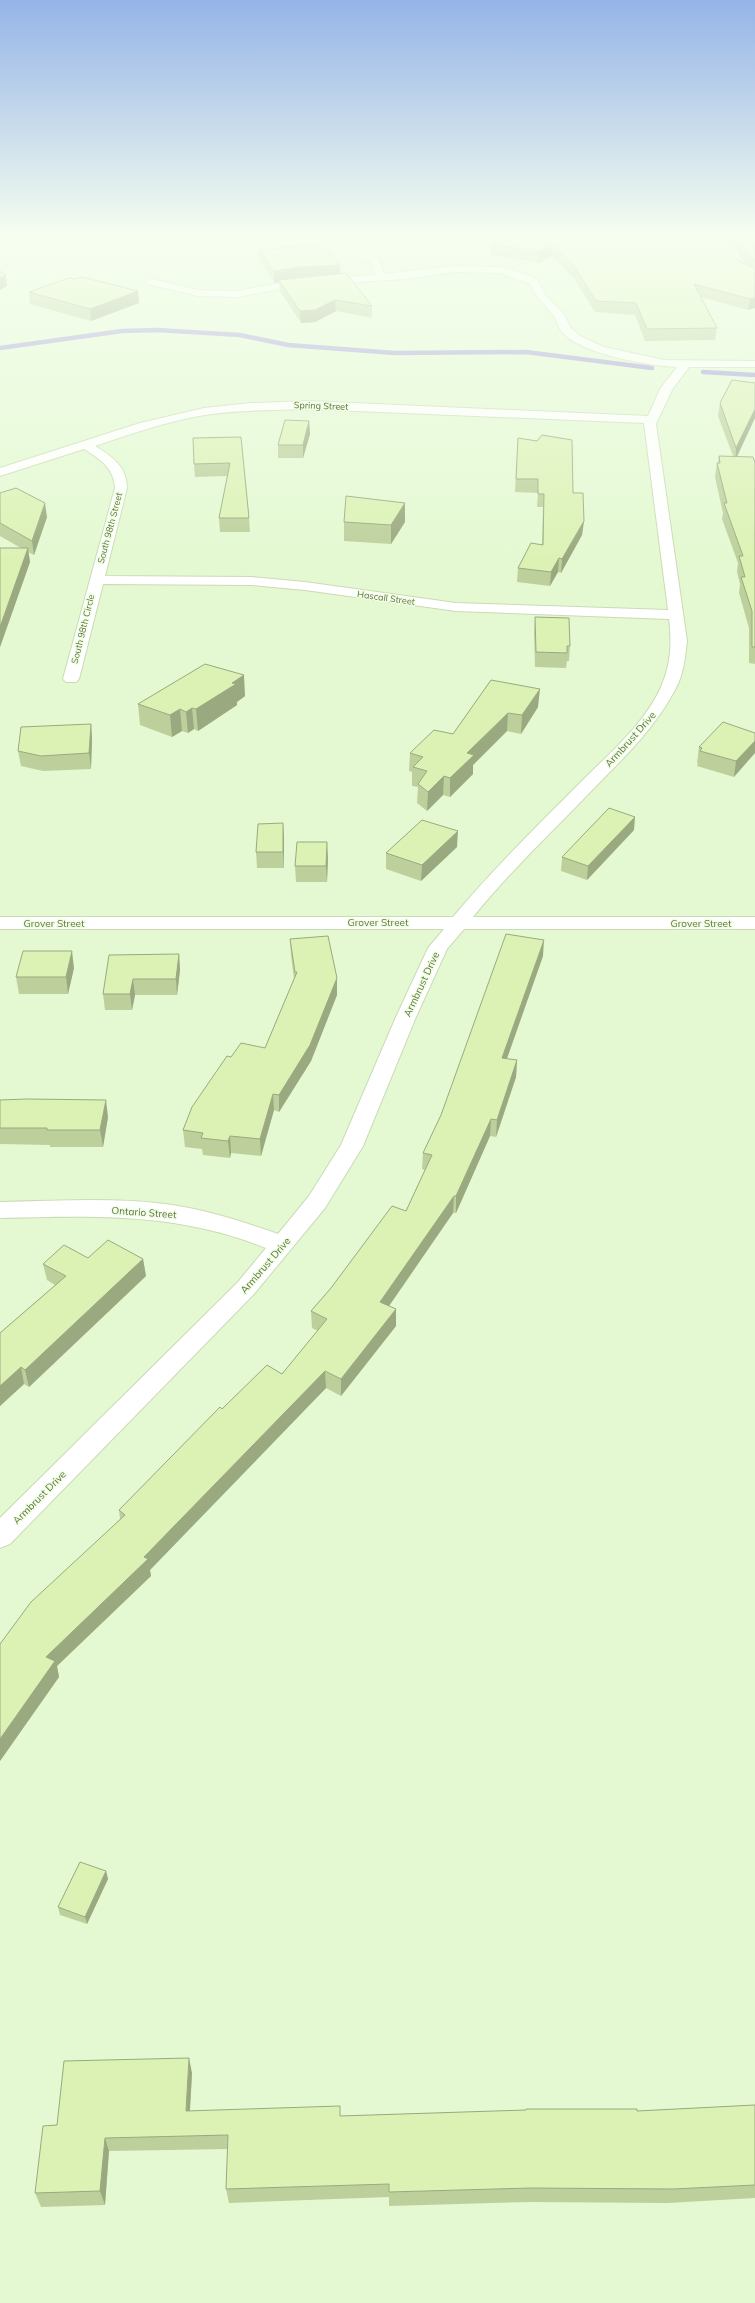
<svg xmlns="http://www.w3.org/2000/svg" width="755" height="2303" font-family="Mulish,sans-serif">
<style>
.residential{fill:#e4f9d2}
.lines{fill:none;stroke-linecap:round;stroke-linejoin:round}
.stream{stroke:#a199d8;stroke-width:4.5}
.street-casing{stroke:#cadbb5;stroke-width:2}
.street{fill:#fff;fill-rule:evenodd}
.wall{fill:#bdd09c;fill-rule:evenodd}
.shaded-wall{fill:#9aa97f}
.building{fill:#dcf2b5;stroke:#9aa97f}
.labels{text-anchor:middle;stroke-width:3;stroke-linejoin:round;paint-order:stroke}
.far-street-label{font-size:9px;fill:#647246;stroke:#f0ffe4}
.street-label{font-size:10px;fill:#647246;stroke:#f0ffe4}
</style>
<rect width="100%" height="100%" fill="#ebfcde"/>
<rect class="residential" x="0" y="237" width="755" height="2066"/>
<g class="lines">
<g class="stream">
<path d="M0,348L122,331L157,330L240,335L288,345L395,353L526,352L652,368"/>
<path d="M703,372L755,375"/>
</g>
<g class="street-casing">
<g id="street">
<path d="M334,237H344C351,250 366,248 376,257C381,262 381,269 385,274L454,266L500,267L523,273L538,280L546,296L563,313L571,328L580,336L604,347L664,360L755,361V367H689L672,390L656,424L687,641C685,657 684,673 676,688C657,725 627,755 598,784C556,828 511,870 473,917H755V929H464L447,949L416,1017L363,1146L325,1208L254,1294L10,1544L0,1548V1518L238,1282L266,1248C176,1212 95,1216 0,1218V1202C55,1201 111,1197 165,1204C204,1209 241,1221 278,1234L309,1196L341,1145L396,1017L428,948L444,929H0V917H453C494,868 539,824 584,779C611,752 645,723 661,687C671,664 672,643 669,619L456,611L305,590L252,585L103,584L79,679L76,682H66L63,679L115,488C114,468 100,459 84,449L0,476V468L140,423L204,408L251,403L309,401L648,416L660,389L677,367C650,366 580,354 562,332C558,327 557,320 553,315C544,303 537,299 530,284L500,273L454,272L406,279L299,286L236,297L198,296L147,284L146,282L151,279L198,290L236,291L299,280L375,275L370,262L341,247ZM309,409L644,423L668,610L456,603L305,582L252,577L105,576L127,488C127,467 112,456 95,446C131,434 168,421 205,415C239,410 274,410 309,409Z"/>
<path d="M700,237H713L733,247L744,266L755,274V281L736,270L726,251Z"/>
</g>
</g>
<use href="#street" class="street"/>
</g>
<g class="wall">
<path d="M491,237H755V308L748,310L701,297L717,328L715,340L645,341L635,315L595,312L573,277L551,256L539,263L491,255ZM727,242L734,246L745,264L737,260Z"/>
<path d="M320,248L340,265V274L372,306V318L336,311L315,322L301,323L280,291L279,282L274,283L260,261L259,250Z"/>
<path d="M75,279L138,291L139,303L91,321L30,304L29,292Z"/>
<path d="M732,380L737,456L755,463V664L749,663V628L739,593L740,584L737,572L738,563L722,519L723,513L715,477L717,463H718L719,456H733L718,416L720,403Z"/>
<path d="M309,421L310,434L303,458H278V445Z"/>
<path d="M241,437L249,518L250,532H220L219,518L228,476L195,477L194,464Z"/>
<path d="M518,438L573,493L584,521L582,535L561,573L558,572L550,586L517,582L518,568L542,545L543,507H537L538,493L515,492Z"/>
<path d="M0,493L47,517L34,555L28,552L30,562L0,647V548H21L0,536Z"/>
<path d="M405,503V522L391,544L344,541V522Z"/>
<path d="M535,617L570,646L569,661H567L566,668L535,667L534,632Z"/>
<path d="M491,680L538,707L521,734L507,731L473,765V774L450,797L443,795L427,811L417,803L418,787L412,786V772L409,771L410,753L453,734Z"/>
<path d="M245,696L237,702V705L198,731L194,729L188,733L182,731L172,737L140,725L138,704Z"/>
<path d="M91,724L92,739L91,769L43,771L21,766L18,751Z"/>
<path d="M755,733L734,777L697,766L698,763H697L699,747Z"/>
<path d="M634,830L587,880L561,871L562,857Z"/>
<path d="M284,838V868H257L256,852Z"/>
<path d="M457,847L421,881L386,869V853Z"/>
<path d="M328,858L327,882H296L295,866Z"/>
<path d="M290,939L337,978V995L311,1061L279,1112L274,1110L261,1156L231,1153L230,1158L203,1155L202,1149L185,1147L183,1130L231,1057L265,1048L294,979L291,955Z"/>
<path d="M179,954L180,970L177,995H135L132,1010H105L103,994Z"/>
<path d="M543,956L507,1059L517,1060L516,1077L496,1137L490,1136L456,1213H453L389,1306L396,1309V1326L341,1396L326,1388L150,1570L151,1576L57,1666L59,1677L0,1761V1644L120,1519L119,1510L222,1409L282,1374L318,1331L312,1328L311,1311L406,1211L425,1170L422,1169L423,1153Z"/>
<path d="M74,968L68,994H19L16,977Z"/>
<path d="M0,1100L108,1117L103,1147H50V1145L0,1144Z"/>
<path d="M88,1258L143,1259L146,1276L29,1387L24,1384L0,1406V1333L55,1285L47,1280L43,1264Z"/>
<path d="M106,1871L108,1879L87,1924L60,1915L58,1907Z"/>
<path d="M192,2073L190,2111L341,2116L526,2110V2109L637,2111L755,2105V2198L668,2203L529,2202L389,2206V2197L229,2203L226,2189L228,2149L109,2151L105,2205L41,2207L35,2193L57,2125Z"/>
</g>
<g class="shaded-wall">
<path d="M551,245V256L539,263V252Z"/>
<path d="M340,265V276L279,280V282L274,283V271L299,267Z"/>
<path d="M6,275L7,286L0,290V278Z"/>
<path d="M138,291L139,303L91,321L90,309Z"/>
<path d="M755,297V308L748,310L750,299Z"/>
<path d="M335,300L336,311L315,322L301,323L300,311Z"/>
<path d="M755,409V418L735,461L736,448Z"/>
<path d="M309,421L310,434L303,458V445Z"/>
<path d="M45,503L47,517L34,555L32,541Z"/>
<path d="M405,503V522L391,544V525Z"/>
<path d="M584,521L582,535L561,573L562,559Z"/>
<path d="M28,548L30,562L0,647V627Z"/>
<path d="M559,558L558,572L550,586L551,572Z"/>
<path d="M244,675L245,696L237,702V705L198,731L196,709L232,683Z"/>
<path d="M540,689L538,707L521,734L522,715Z"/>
<path d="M192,708L194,729L188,733L186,712Z"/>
<path d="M180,709L182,731L172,737L170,715Z"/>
<path d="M508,713L507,731L473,765V774L450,797V778L467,753Z"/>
<path d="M91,724L92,739L91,769L89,753Z"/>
<path d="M755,741V753L734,777L736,761Z"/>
<path d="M444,776L443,795L427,811L428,792Z"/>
<path d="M635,817L634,830L587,880L588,866Z"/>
<path d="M283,823L284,838V868L283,852Z"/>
<path d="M458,831L457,847L421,881L422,865Z"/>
<path d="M327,842L328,858L327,882L326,866Z"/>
<path d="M544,940L543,956L501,1075L502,1058Z"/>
<path d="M72,951L74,968L68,994L66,977Z"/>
<path d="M179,954L180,970L177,995L176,979Z"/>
<path d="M337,978V995L311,1061L279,1112V1095Z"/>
<path d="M133,979L135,995L132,1010L130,994Z"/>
<path d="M517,1060L516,1077L496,1137L497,1120Z"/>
<path d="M273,1094L274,1110L261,1156L260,1139Z"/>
<path d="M106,1100L108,1117L103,1147L100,1130Z"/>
<path d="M491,1119L490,1136L456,1213V1196Z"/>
<path d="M230,1136L231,1153L230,1158L228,1141Z"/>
<path d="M454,1196L453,1213L380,1319V1302Z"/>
<path d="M143,1259L146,1276L29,1387L25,1370Z"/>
<path d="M396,1309V1326L341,1396V1379Z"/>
<path d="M21,1367L24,1384L0,1406V1386Z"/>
<path d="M325,1371L326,1388L150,1570L151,1576L57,1666L59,1677L0,1761V1739L46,1657Z"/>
<path d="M106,1871L108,1879L87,1924L85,1917Z"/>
<path d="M189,2058L192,2073L189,2125L186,2111Z"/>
<path d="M105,2138L109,2151L105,2205L100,2191Z"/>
</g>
<g class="building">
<path d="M491,237H719L726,241L737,260L755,269V297L750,299L694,284L717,328L647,329L636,303L596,301L574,266L551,245L539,252L491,244Z"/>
<path d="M736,237H755V260L747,254Z"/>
<path d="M318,245L320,248H326L340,265L299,267L274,271L259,250Z"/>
<path d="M0,271L6,275L0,278Z"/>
<path d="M346,273L372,306L335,300L315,310L300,311L279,280Z"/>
<path d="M82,277L138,291L90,309L29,292L69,278L75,279Z"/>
<path d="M732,380L755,383V409L736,448L720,403Z"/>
<path d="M285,420L309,421L303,445H278Z"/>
<path d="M542,435L572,440L573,493H583L584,521L562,559L559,558L551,572L518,568L531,543L543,545L544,494H538V479H516L518,438L537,441Z"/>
<path d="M241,437L249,518H219L230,463L194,464L193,438Z"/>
<path d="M719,456L753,457L755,463V647H752V611L741,577H745L739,556H743L724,503H727L717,463H720Z"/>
<path d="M16,488L45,503L32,541L0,523V493Z"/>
<path d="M346,496L405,503L391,525L344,522Z"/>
<path d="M0,548H28L0,627Z"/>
<path d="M535,617L569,618L570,646H567V653L536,652Z"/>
<path d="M205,664L244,675L232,683L236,684L196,709L192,708L186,712L180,709L170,715L138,704Z"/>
<path d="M491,680L540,689L522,715L508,713L467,753L474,755L450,778L444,776L428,792L418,784L427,771L413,767L423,757L410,753L434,730L453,734Z"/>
<path d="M723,722L755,733V741L736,761L700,751L702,748L699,747Z"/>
<path d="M91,724L89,753L41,756L18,751L21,727Z"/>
<path d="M609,808L635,817L588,866L562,857Z"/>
<path d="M422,820L458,831L422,865L386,853Z"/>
<path d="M283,823V852H256L258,824Z"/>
<path d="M297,842H327L326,866H295Z"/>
<path d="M506,934L544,940L502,1058L517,1060L497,1120L491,1119L456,1196H454L380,1302L396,1309L341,1379L325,1371L144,1557L148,1559L46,1657L55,1661L0,1739V1644L31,1602L125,1515L119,1510L220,1407L222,1409L267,1365L282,1374L327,1319L311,1311L331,1288L392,1206L406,1211L432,1155L423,1153L441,1115Z"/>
<path d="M328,936L337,978L310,1045L279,1095L273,1094L260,1139L230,1136L228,1141L201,1138L203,1133L183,1130L192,1107L227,1056L231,1057L241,1043L265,1048L297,972H295L290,939Z"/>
<path d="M23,951H72L66,977H16Z"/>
<path d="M179,954L176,979H133L130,994H103L109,955Z"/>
<path d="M27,1099L106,1100L100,1130H47V1128H0V1100Z"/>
<path d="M108,1240L143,1259L25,1370L21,1367L0,1386V1333L66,1276L43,1264L64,1245L88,1258Z"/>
<path d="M80,1862L106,1871L85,1917L58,1907Z"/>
<path d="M189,2058L186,2111L340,2106V2116L526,2110V2109H637V2111L755,2105V2185L673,2189L531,2188L389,2192V2184L226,2189L228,2135L105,2138L100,2191L35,2193L43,2126L57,2125L64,2061Z"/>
</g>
<linearGradient id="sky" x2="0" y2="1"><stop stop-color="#95b4e7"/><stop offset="0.42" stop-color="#f6fef0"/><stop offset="1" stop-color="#f6fef0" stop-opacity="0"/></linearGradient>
<rect width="755" height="560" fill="url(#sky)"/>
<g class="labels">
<g class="far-street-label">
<text transform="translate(321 406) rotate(2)" y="3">Spring Street</text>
<text transform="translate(110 528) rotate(-75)" y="3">South 98th Street</text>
<text transform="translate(386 598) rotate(8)" y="3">Hascall Street</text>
<text transform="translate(83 629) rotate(-76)" y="3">South 98th Circle</text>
</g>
<g class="street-label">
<text transform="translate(630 739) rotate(-48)" y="4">Armbrust Drive</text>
<text x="378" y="926">Grover Street</text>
<text x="54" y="927">Grover Street</text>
<text x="701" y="927">Grover Street</text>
<text transform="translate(421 984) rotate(-65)" y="4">Armbrust Drive</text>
<text transform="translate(144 1212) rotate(4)" y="4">Ontario Street</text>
<text transform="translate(265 1265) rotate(-49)" y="4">Armbrust Drive</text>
<text transform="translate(39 1497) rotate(-45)" y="4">Armbrust Drive</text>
</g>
</g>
</svg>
